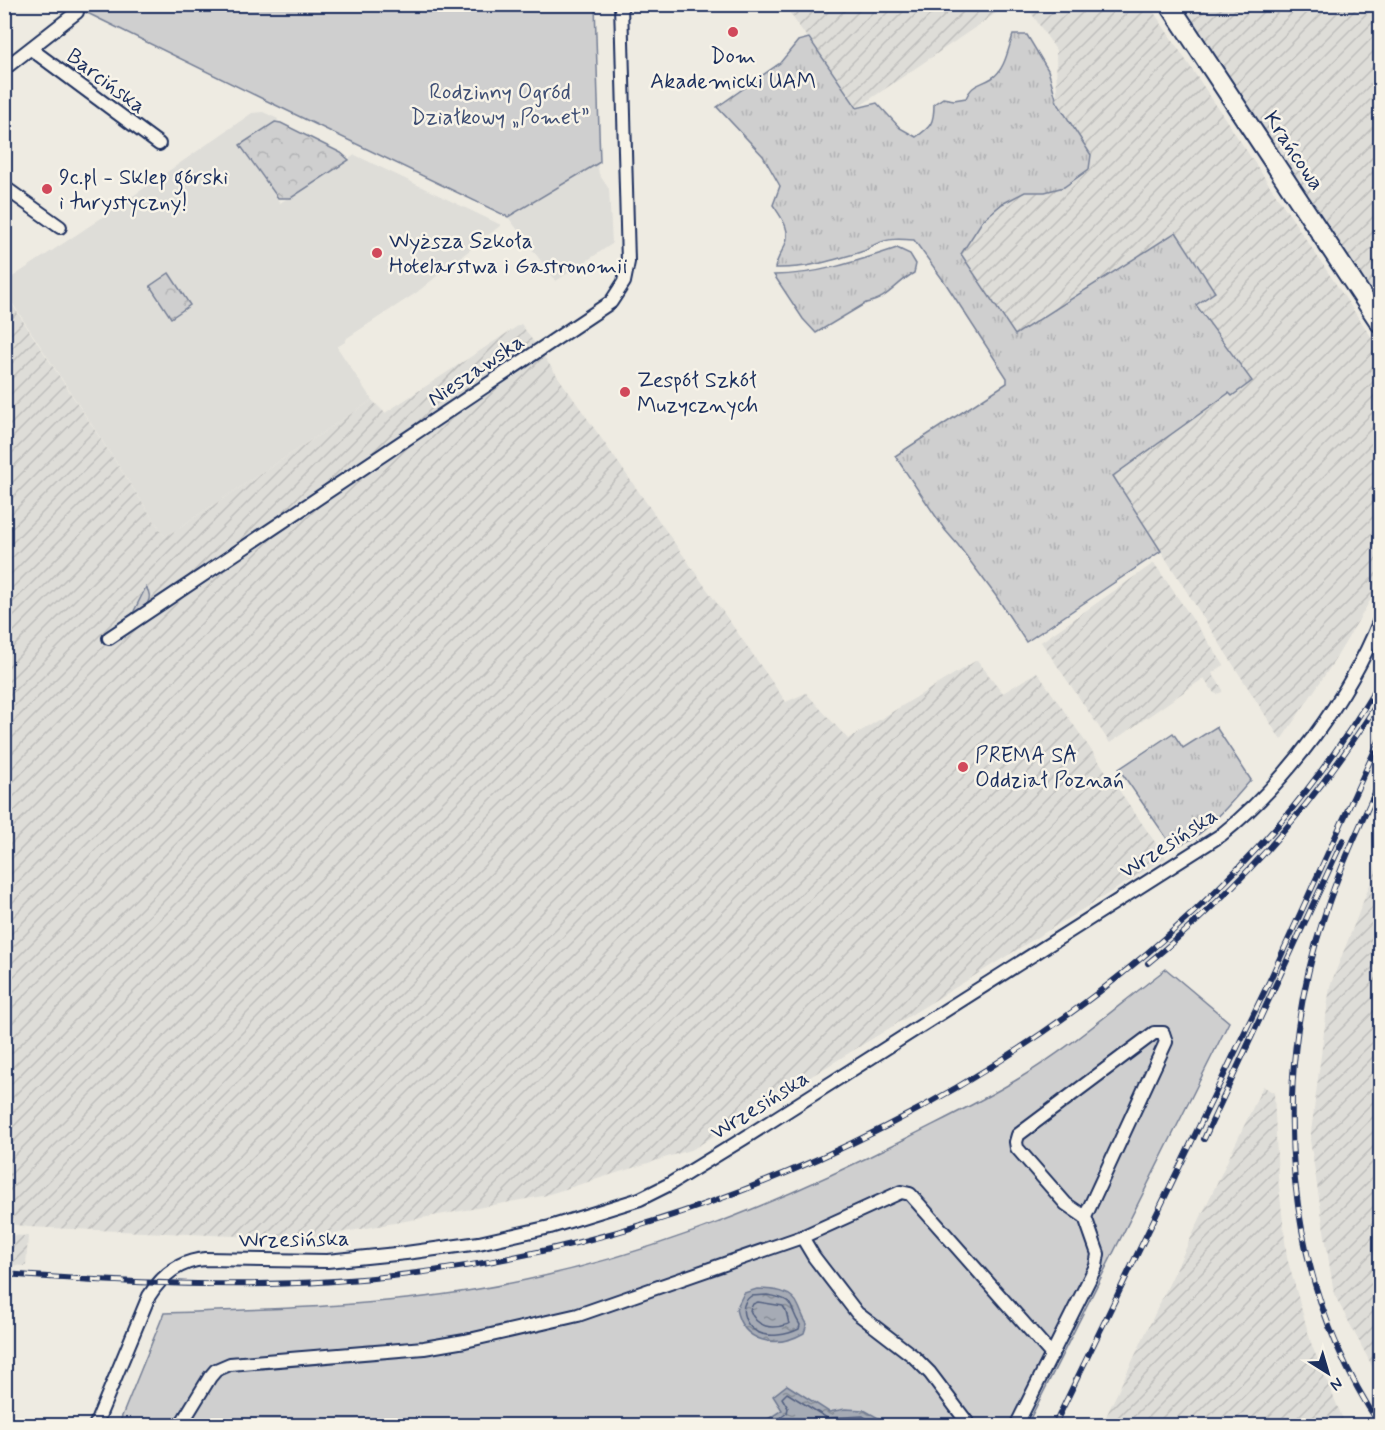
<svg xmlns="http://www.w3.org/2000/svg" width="1385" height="1430" font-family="Mynerve,sans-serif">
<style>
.built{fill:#deddd8}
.industrial{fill:url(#industrial-furrows)}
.grass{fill:url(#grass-tufts);stroke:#757f96;stroke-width:1.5}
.forest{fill:url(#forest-crowns);stroke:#757f96;stroke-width:1.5}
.garden{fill:#cfcfcf;stroke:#757f96;stroke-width:1.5}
.water{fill:url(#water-ripples);stroke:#6e7992;stroke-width:1.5}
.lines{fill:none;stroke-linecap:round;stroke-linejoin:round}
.shore{stroke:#536181;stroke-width:1.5}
.street-casing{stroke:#1b2f5e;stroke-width:16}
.secondary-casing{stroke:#1b2f5e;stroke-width:22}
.street{stroke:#f7f3e8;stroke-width:12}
.secondary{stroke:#f7f3e8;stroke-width:18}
.rail-casing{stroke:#1b2f5e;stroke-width:6}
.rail{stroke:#f7f3e8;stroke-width:4;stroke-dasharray:11;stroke-linecap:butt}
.poi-dot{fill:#d1495b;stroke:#f7f3e8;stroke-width:2}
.labels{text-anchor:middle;stroke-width:5;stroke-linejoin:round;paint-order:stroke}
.poi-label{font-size:22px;fill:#1b2f5e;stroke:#f7f3e8;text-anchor:start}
.street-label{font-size:22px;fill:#1b2f5e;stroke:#f7f3e8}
.park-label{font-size:22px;fill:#3f4f75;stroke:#f7f3e8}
</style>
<defs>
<pattern id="industrial-furrows" width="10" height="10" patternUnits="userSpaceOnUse" patternTransform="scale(1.5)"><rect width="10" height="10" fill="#deddd8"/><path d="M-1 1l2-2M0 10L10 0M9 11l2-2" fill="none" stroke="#bebebc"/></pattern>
<pattern id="grass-tufts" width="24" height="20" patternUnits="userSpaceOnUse" patternTransform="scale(1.5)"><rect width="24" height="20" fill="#cfcfcf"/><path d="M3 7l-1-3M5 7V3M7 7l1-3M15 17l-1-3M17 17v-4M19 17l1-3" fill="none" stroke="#b1b2b4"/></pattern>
<pattern id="forest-crowns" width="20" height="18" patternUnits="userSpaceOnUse" patternTransform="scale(1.5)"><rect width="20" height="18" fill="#cfcfcf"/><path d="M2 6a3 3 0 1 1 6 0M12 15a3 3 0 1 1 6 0" fill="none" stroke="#b1b2b4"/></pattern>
<pattern id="water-ripples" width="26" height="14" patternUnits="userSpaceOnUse" patternTransform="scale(1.5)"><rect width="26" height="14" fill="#a6abb5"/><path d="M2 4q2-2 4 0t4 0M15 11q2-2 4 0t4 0" fill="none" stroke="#868c96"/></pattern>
</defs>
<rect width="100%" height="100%" fill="#eeebe2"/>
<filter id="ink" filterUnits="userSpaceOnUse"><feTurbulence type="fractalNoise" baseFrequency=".0167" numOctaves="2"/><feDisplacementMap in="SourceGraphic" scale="12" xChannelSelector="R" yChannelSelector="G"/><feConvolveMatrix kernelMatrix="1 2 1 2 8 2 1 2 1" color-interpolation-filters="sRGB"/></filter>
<g filter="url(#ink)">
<g class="built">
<path d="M263,112L278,119L277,122L240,145L280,203L355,155L501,225L416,293L347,338L345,342L337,347L372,400L165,537L5,292V282L94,223L252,113Z"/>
<path d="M597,163L599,174L609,189L612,244L556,281L508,217Z"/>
</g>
<g class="industrial">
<path d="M784,5H1008L857,108Z"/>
<path d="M1026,5H1149L1380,350V584L1333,663L1281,740L1161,551L1112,477L1229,393L1231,396L1196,304L1215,292L1176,232L1015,336L961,254L983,220L1002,204L1025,192H1045L1091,155L1057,101L1056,50Z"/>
<path d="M1182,5H1380V305L1302,186Z"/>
<path d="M4,292L165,537L372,400L385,413L521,324L786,702L806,693L848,739L977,660L1003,693L1037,672L1166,858L693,1149L543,1196L306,1239L28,1227L5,1223Z"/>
<path d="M1154,563L1224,665L1212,673L1222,688V692L1217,694L1214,693L1204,678L1110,743L1041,642Z"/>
<path d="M1380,859V1381L1334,1294L1310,1140L1330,986Z"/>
<path d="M1263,1086L1274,1093L1278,1178L1287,1258L1312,1346L1345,1424L1102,1425Z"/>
<path d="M4,1235L28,1236L26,1266L5,1265Z"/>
</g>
<g class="grass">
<path d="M1013,35H1027L1048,70L1057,102L1091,155L1089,169L1064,187L1045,192H1025L1002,204L983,220L961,254L1015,335L1176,232L1215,292L1196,305L1252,381L1232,396L1229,393L1113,476L1161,551L1026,642L996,596L958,545L945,530L895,456L1007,383V378L946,284L914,240C901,239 888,238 876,244C871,246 869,249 864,251C834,260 806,269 775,268C777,259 781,253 785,245C792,230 781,217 773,205L780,186L763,156L717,107L780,63L798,41L809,38L857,108L877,103L900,128L916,137C931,127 934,123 934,104L943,98L954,100L966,98C973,83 979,86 992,78C1005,70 1008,49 1013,35Z"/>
<path d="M897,248L910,254L916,264L914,273C897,282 887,300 866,303L816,333L803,319L774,275C816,275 858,261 897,248Z"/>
<path d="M146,587C156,602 142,609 131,617Z"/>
<path d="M1216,727L1251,780C1237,795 1192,854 1170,843L1119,769L1173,733L1183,748Z"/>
</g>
<g class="forest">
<path d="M275,122L281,123L341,153L349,160L291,198H278L240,145Z"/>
<path d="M169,273L190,305L171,318L150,286Z"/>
</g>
<g class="garden">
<path d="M71,5H595L600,162L508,217L263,99Z"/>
<path d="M1166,969L1229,1022L1027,1425L118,1426L164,1313C267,1309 371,1307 473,1290C626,1265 769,1208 907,1138C944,1119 982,1101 1018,1079C1070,1048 1117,1006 1166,969Z"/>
</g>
<g class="water">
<path d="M757,1289C772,1289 793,1290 799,1307C802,1314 803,1318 807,1324L804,1333C776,1349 743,1343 736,1309L744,1293Z"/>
<path d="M787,1385L829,1412L845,1409L864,1410L891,1425H759L782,1410L773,1396Z"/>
</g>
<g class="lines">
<g class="shore">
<path d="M767,1295C797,1300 787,1304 800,1325L799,1329C787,1335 769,1338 757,1332C743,1324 738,1305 751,1296Z"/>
<path d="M758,1302L783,1306L786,1311L789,1324C773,1330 756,1328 750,1310L753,1304Z"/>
<path d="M769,1426L787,1413L788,1408L782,1398L787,1393L827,1418L863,1416L878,1426"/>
</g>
<g class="street-casing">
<g id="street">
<path d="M31,49L159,144"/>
<path d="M4,69L77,12"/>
<path d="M4,187L60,227"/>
<path d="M109,638L611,302L624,282L628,262L621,4"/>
<path d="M802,1237L814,1257L857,1313L913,1356L930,1373L970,1426"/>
<path d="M95,1426L149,1296C163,1274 180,1261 205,1259L327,1261L406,1253L479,1243L550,1227L640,1199L668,1185L743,1139L1221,835C1287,782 1349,698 1380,620"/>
<path d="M180,1426L210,1377L216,1370L230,1364L424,1348L465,1341L578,1315L802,1237L901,1192L910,1194L1052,1355"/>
<path d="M1016,1426L1096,1266L1098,1254L1085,1217L1166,1042L1163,1033H1154L1018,1135L1016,1142L1017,1148L1066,1204L1085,1217"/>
</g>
</g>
<g class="secondary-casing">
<path id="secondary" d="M1169,4L1380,323"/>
</g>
<use href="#street" class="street"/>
<use href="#secondary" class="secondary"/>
<g class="rail-casing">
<g id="rail">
<path d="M1380,782C1359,827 1338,872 1323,920C1269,1085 1283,1279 1380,1425"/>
<path d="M1148,963C1240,888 1318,800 1380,699"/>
<path d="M1204,1139L1343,840"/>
<path d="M4,1274C140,1284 274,1291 409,1274C733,1235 1063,1071 1279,824C1317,780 1350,732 1380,682"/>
<path d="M1054,1426L1269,982L1380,739"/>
</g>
</g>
<use href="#rail" class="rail"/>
</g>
</g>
<g class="poi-dot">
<circle cx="733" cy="32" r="6"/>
<circle cx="47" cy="189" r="6"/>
<circle cx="377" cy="253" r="6"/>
<circle cx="625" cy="392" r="6"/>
<circle cx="963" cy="767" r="6"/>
</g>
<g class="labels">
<g class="poi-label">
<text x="733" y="63" text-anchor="middle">Dom<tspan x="733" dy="25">Akademicki UAM</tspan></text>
<text x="59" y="184">9c.pl - Sklep górski<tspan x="59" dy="25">i turystyczny!</tspan></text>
<text x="389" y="248">Wyższa Szkoła<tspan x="389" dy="25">Hotelarstwa i Gastronomii</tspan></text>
<text x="637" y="387">Zespół Szkół<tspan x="637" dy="25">Muzycznych</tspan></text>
<text x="975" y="762">PREMA SA<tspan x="975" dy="25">Oddział Poznań</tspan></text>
</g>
<g class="street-label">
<text transform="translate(107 80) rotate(37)" y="8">Barcińska</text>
<text transform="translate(1295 150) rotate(56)" y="8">Krańcowa</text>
<text transform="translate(475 369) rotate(-34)" y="8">Nieszawska</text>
<text transform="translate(1168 842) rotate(-33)" y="8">Wrzesińska</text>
<text transform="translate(759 1104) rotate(-32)" y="8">Wrzesińska</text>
<text transform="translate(294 1238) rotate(-1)" y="8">Wrzesińska</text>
</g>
<g class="park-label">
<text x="500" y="99">Rodzinny Ogród<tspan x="500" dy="25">Działkowy „Pomet”</tspan></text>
</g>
</g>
<rect width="1385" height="1430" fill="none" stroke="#f7f3e8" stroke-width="24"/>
<rect x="12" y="12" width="1361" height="1406" fill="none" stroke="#1b2f5e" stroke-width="2" filter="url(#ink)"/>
<g transform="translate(1328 1373) rotate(143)" stroke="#f7f3e8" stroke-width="4.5" paint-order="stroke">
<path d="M0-4.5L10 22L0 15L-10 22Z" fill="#1b2f5e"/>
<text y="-9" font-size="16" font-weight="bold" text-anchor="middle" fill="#1b2f5e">N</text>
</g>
</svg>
